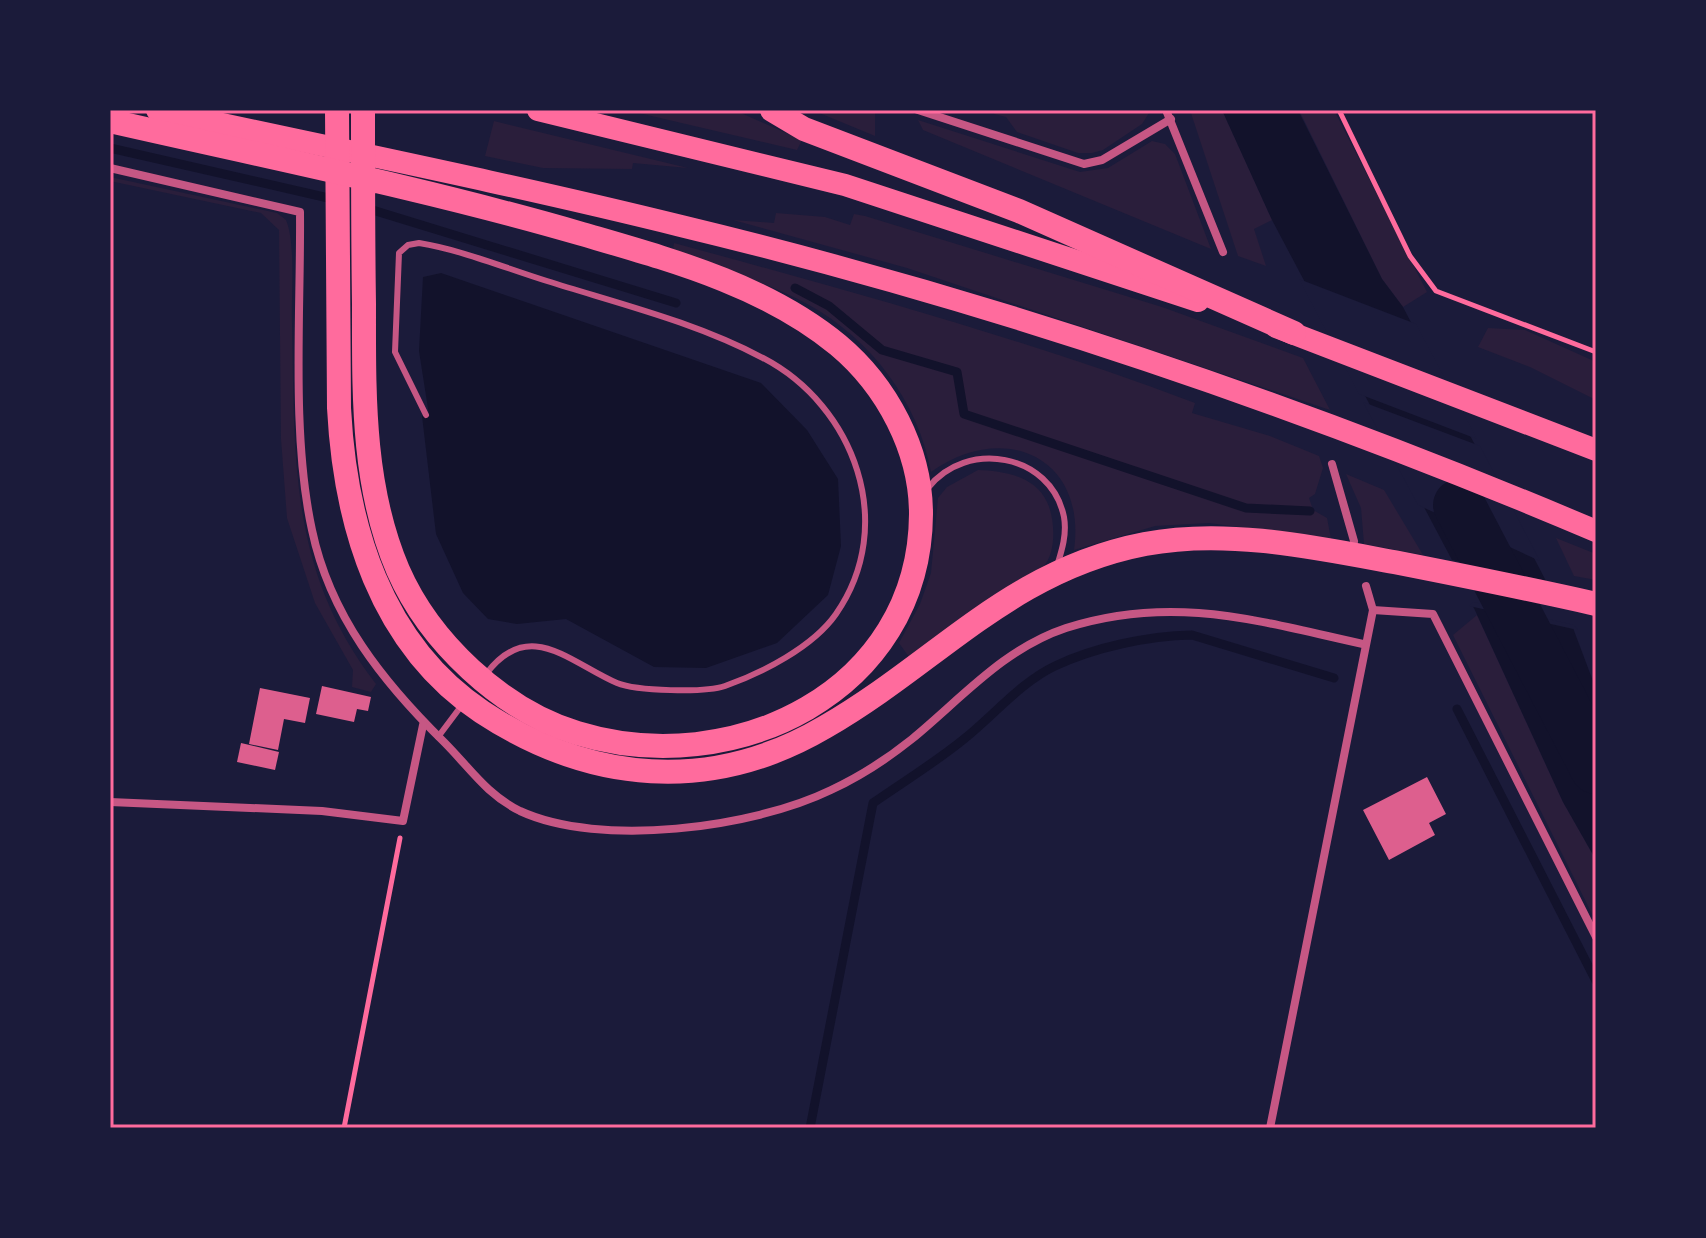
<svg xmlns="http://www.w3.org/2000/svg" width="1706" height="1238" font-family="'Space Grotesk',sans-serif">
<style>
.green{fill:#2a1e3b}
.water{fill:#12122b}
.pier{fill:#1b1b3a}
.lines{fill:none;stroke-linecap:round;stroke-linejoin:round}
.stream{stroke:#12122b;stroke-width:9}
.river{stroke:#12122b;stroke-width:52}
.building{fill:#dd5f8e}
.path{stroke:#ff6b9d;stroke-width:5}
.service{stroke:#c65784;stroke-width:6}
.minor{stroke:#c65784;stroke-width:8}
.trunk{stroke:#ff6b9d;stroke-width:22}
.motorway{stroke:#ff6b9d;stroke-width:24}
.neatline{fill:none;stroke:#ff6b9d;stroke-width:3}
</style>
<rect width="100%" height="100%" fill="#1b1b3a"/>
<g class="green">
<path d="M626,110H734L802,140L797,150Z"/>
<path d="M813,110H875V136L817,112Z"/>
<path d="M995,110H1151L1142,124L1103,150L1092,153H1078L1017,132L1006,117L994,114Z"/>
<path d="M1190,110H1222L1272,220L1254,229L1266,266L1238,256Z"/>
<path d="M1299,110H1334L1427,292L1403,307L1382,279Z"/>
<path d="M918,120L1080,172L1108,168L1152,141L1165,144L1175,154L1211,249L923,130Z"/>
<path d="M494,121L688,168L633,163L632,169L543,168L485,156Z"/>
<path d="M110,177L277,213L286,220C296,244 291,295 292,323C295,458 288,570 376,684L371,692L352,687L353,670L315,603L287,518L281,439L279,230L261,213L110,181Z"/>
<path d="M776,213L825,217L850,225L854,214L865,216L1162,307L1303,358L1330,410L907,268L733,220L774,223Z"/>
<path d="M674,243C850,291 1025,339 1195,403L1192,413L1270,436L1319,456L1323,468L1315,494L1309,498L1313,510L1327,518L1331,539L1209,523L1155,526L1074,550C1087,457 1004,420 931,472C918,402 872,340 809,305C767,282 717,268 673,249Z"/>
<path d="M1488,328L1525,330L1596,362V400L1530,367L1478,347Z"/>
<path d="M978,470C1004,471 1035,476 1047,502C1055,518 1057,553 1043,567C1033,576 1016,581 1005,589C973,611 941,634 909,657L899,643L920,604L931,573L938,498L947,487Z"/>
<path d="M1346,474L1384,490L1423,555L1364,544L1361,508Z"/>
<path d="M1556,538L1596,554V580L1574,576Z"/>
<path d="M1477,615L1563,802L1596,860V922L1453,635Z"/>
</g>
<g class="water">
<path d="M1222,110H1298L1382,279L1403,307L1546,581L1452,560L1272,220Z"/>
<path d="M441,273L761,383L807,430L838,479L841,546L828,595L777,643L706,668L654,667L566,619L517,624L488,619L463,593L436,534L422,416L429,415L419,351L423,277Z"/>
<path d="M1473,606L1573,628L1596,689V860L1563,802Z"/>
</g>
<g class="pier">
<path d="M1299,279L1416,324L1477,439L1359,394Z"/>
<path d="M1363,402L1480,446L1540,561L1418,505Z"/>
<path d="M1473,602L1574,625L1578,630L1469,606Z"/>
</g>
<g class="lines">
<g class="stream">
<path d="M110,148L337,200"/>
<path d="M366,208L676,303"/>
<path d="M795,288L829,306L882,350L957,372L964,414L1246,508L1310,511"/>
<path d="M1457,709L1596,981"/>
<path d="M810,1128L873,803C903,782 936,762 964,739C993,716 1021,682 1055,666C1095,647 1148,636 1192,635L1334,678"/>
</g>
<path class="river" d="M1459,505L1596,768"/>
</g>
<g class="building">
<path d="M322,686L371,697L368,711L357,709L354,722L316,714Z"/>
<path d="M260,688L310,698L305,723L284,719L278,750L249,744Z"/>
<path d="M241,743L279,752L275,770L237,762Z"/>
<path d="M1427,777L1446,814L1429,823L1435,835L1389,860L1363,810Z"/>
</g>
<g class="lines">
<g class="path">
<path d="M1339,110L1410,256L1436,291L1596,352"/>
<path d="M344,1128L400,838"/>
</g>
<g class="service">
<path d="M426,415L395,352L399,253L408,245L419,243C462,250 505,268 547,281C620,304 695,322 763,358C855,406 898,525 836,614C813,647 762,673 725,686C705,693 636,691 617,683C569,662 529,617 486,674"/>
<path d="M928,488C966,439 1051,453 1064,517C1067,534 1062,550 1057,566"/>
<path d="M438,737L462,705"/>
</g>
<g class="minor">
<path d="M918,110L1084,164L1102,160L1171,119"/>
<path d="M1166,110L1223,252"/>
<path d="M110,168L300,212C301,311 291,434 312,530C330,616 383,682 444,742C470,768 486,794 520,811C600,848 753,828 831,790C859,777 887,759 912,739C961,699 1003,649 1066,628C1173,594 1258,621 1363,644"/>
<path d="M1332,464L1354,541"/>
<path d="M1373,610L1433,614L1596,937"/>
<path d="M110,802L322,811L403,821L423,725"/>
<path d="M1270,1128L1373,610L1366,586"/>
</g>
<g class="trunk">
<path d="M157,110C332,148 507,183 681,226C992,301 1301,406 1596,531"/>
<path d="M538,110L845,185L1198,301"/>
<path d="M1276,327L1596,450"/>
</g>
<g class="motorway">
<path d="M337,110L339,408C345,524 380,644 482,712C590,783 711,794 825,727C938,662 1010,570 1145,544C1227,528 1318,548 1399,563C1465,576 1530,589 1596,604"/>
<path d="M772,110L804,129L1019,211L1294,333"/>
<path d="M110,121C268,157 427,189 582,234C671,260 765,285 838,345C887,386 921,450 921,514C920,692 733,781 577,733C501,710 429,641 398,570C362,486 364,394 364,304C363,240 363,175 363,110"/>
</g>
</g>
<rect width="1706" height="1238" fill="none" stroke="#1b1b3a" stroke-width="224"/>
<rect x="112" y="112" width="1482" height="1014" class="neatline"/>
</svg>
